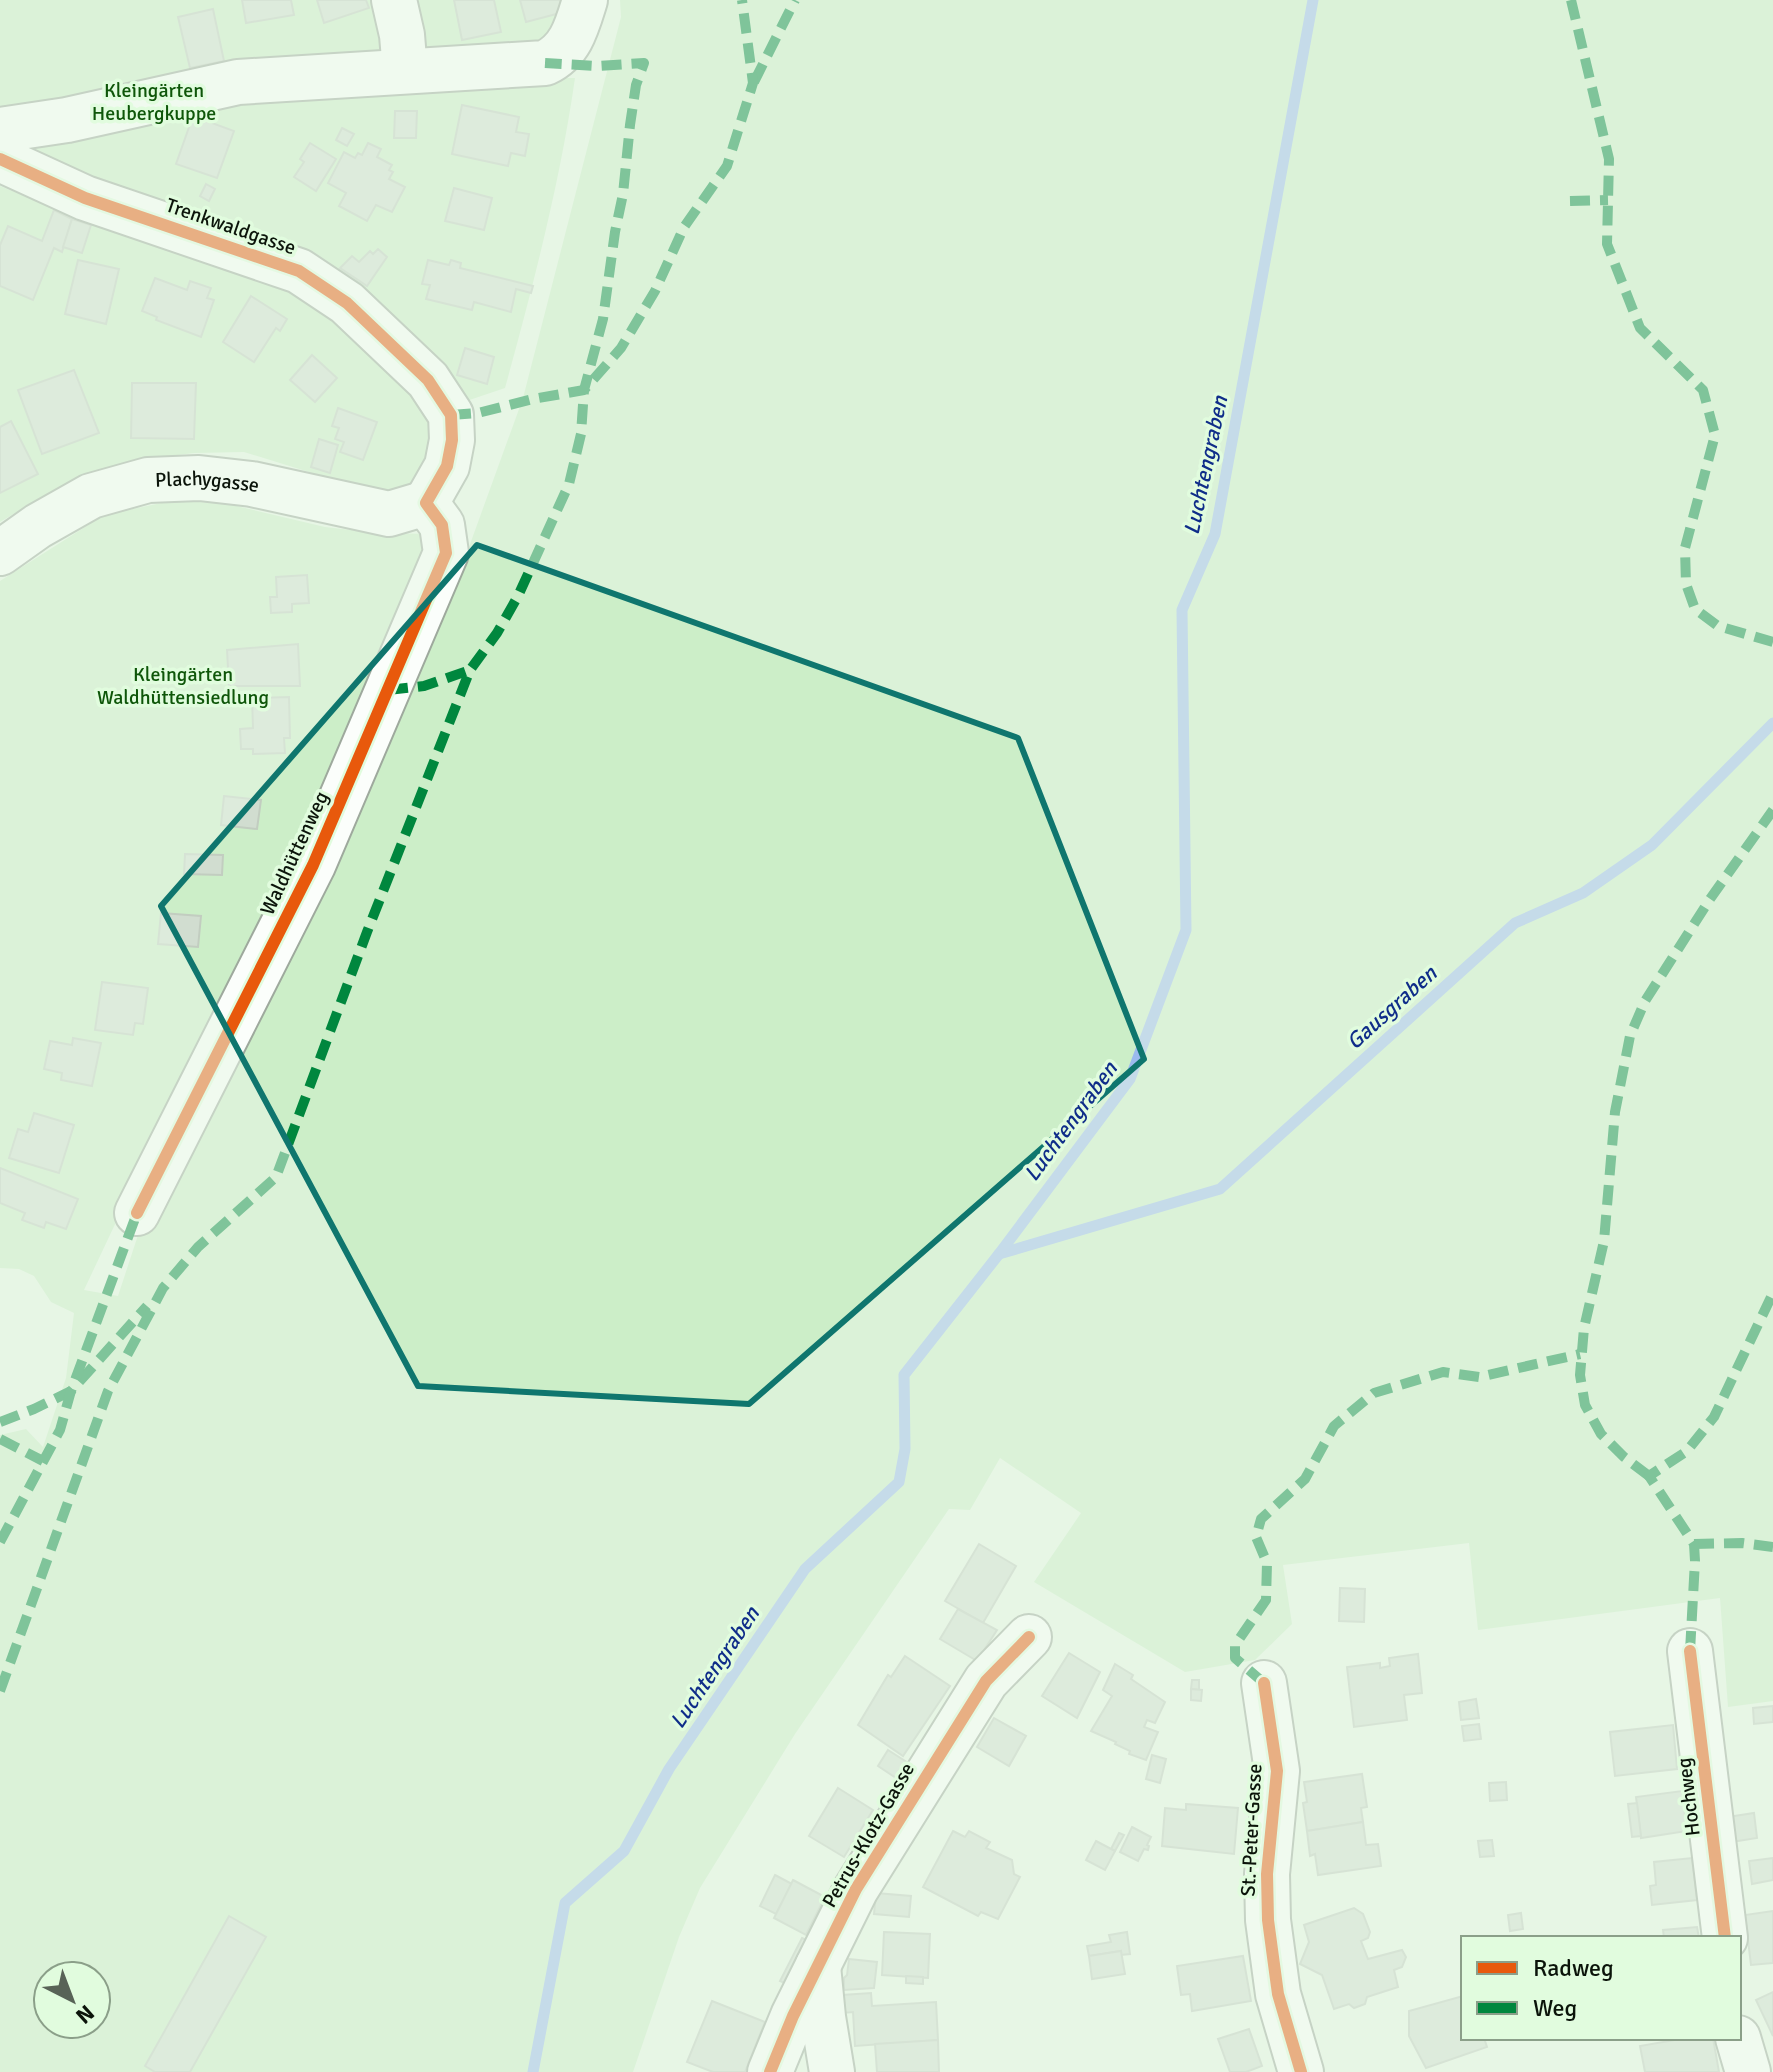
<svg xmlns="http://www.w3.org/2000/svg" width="1773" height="2072" font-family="Signika,sans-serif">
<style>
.green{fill:#cceec8;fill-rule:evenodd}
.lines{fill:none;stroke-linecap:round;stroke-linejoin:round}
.stream{stroke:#9bbaee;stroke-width:11}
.building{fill:#d1ddd0;stroke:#c2cdc0;stroke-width:2}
.minor-casing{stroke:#9ea99d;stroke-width:48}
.minor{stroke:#fbfefb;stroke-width:44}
.quiet{stroke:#00873e;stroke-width:10;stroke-dasharray:20 10;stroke-linecap:butt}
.cycleway-casing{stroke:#e1fcde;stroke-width:17}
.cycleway{stroke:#e8590c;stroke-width:12}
.marked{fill:none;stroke:#0f766e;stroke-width:6;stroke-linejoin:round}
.labels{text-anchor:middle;stroke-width:7;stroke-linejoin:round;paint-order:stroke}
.park-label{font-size:20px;fill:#0e5609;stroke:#e1fcde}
.street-label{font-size:20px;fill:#0b140a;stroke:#e1fcde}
.water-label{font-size:22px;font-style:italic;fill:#0f2d89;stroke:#e1fcde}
</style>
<rect width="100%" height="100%" fill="#e7f5e5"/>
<g class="green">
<path d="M0,0H575L514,78H575C560,183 533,286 505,388L434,412L427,481L380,494L244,452L194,453L130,461L89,473L52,491L0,522V186L96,225L0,145Z"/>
<path d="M620,0H1773V1701L1728,1707L1720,1598L1478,1630L1469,1543L1283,1565L1292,1624L1255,1660L1185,1672L1034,1582L1081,1513L1000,1458L970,1510L949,1509L795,1734L700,1888L679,1937L633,2072H0V1435L26,1429L43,1447L66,1378L74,1313L51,1302L34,1276L19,1269L0,1268V581L104,515L171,501L224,503L325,527L378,533L432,534L394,654L210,1023L84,1290L118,1296L140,1229L465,558L523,398L621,17ZM48,1976H96V2024H48Z"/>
</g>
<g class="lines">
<g class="stream">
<path d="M999,1254L1220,1189L1515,923L1583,893L1652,845L1773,723"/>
<path d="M533,2072L565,1903L624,1851L669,1769L805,1569L899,1482L905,1449L904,1375L999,1254L1130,1079L1186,930L1182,610L1215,534L1313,0"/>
</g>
</g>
<g class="building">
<path d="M242,0H291L294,15L246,23Z"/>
<path d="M317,0H366L369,8L324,23Z"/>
<path d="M454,0H494L501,32L462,40Z"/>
<path d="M520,0H560L564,12L526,22Z"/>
<path d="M213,9L224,61L190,68L178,17Z"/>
<path d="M462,105L519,117L516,132L529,134L525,156L511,153L508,166L452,154Z"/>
<path d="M395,111H417L416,138H394Z"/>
<path d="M193,116L234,131L217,178L176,164Z"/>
<path d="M342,128L354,134L347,146L336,140Z"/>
<path d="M310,143L336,159L316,191L294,177L304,162L300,159Z"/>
<path d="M368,143L381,149L377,157L392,165L389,170L393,172L389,179L405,187L392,212L376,205L367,221L339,206L346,193L328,183L344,152L355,158L358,153L362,155Z"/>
<path d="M206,184L215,189L209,201L200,196Z"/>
<path d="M454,188L492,198L484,230L445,221Z"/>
<path d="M54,210L72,219L62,252L54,248L33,300L0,286V245L8,226L42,241Z"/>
<path d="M72,219L91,225L82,253L63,247Z"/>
<path d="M378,249L387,257L367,286L340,268L352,256L359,262L370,251L373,254Z"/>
<path d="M78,260L119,269L106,324L65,314Z"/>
<path d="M428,260L449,265L451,260L461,263L460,268L533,286L531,293L516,289L511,312L474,302L472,310L426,299L430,285L422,284Z"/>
<path d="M155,278L187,290L190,281L211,288L207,298L214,300L201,337L156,320L157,317L142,311Z"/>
<path d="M251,296L287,319L280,331L276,328L254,362L223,342Z"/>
<path d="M465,348L494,357L487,384L457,375Z"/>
<path d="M312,355L337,378L315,402L290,380Z"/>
<path d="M74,370L99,433L42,454L18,390Z"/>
<path d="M132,383H196L194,439L131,438Z"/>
<path d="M338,408L377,422L363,460L340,452L344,442L335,439L339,428L332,426Z"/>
<path d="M11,421L38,474L0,493V427Z"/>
<path d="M319,439L338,445L330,473L311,467Z"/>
<path d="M307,575L309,603L292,604V612L271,613L270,597H277L276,577Z"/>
<path d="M298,644L300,686H229L227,650Z"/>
<path d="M289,697L290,738H284L285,753L253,754V749H241L240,729L253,728L252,698Z"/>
<path d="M224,796L261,800L257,829L221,825Z"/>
<path d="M185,854L223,855L222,875L184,874Z"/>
<path d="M161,913L201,916L198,947L158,944Z"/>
<path d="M102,982L148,988L143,1024L135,1023L133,1035L95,1030Z"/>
<path d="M73,1038L101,1043L92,1086L61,1080L62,1073L44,1069L50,1041L72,1045Z"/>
<path d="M34,1113L74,1125L59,1173L9,1158L18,1129L28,1132Z"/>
<path d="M0,1168L78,1199L66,1229L46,1222L44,1228L22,1220L25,1213L0,1203Z"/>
<path d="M979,1544L1016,1566L983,1623L945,1601Z"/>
<path d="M1340,1588L1365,1589L1364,1622L1339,1621Z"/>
<path d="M958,1609L997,1630L977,1661L940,1639Z"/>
<path d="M1069,1653L1100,1672L1077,1718L1042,1696Z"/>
<path d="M1418,1654L1422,1693L1404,1695L1407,1720L1354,1727L1347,1667L1380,1663V1668L1390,1666L1389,1658Z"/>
<path d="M905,1656L950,1686L903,1756L858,1725L888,1675L891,1677Z"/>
<path d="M1115,1664L1133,1675L1131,1679L1165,1702L1155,1723L1147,1720L1144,1727L1158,1732L1146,1760L1129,1754L1130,1751L1115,1744L1116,1742L1091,1731L1112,1696L1103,1690Z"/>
<path d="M1192,1680H1199V1690L1191,1689Z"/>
<path d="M1191,1689L1202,1690L1201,1701L1191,1700Z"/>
<path d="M1476,1699L1479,1718L1461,1720L1459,1702Z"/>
<path d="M1773,1706V1722L1754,1724L1753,1708Z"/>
<path d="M994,1718L1026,1736L1009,1766L977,1747Z"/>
<path d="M1479,1724L1481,1739L1464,1741L1462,1726Z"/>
<path d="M1673,1725L1677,1769L1615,1776L1610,1732Z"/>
<path d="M888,1750L913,1766L902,1782L878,1766Z"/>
<path d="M1152,1755L1166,1759L1160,1783L1146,1779Z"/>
<path d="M1362,1774L1367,1807L1361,1808L1363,1822L1307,1831L1303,1803L1307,1802L1304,1782Z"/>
<path d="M1506,1782L1507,1800L1490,1801L1489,1783Z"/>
<path d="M838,1788L873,1810L844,1857L809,1836Z"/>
<path d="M1682,1791L1687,1831L1641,1838L1636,1797Z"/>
<path d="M1637,1803L1641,1836L1632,1837L1628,1804Z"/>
<path d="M1186,1804L1238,1808L1234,1854L1162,1846L1165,1808L1186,1810Z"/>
<path d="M1754,1813L1757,1838L1725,1843L1721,1818Z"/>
<path d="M1363,1822L1366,1845L1378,1844L1381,1866L1318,1875L1315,1854L1310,1856L1307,1831Z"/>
<path d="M1132,1827L1151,1837L1147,1845L1149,1846L1148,1850L1144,1849L1138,1861L1120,1852Z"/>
<path d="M953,1831L965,1837L969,1831L990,1842L986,1848L1012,1860L1014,1874L1020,1877L998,1919L981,1912L978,1916L923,1887Z"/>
<path d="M1119,1833L1124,1835L1115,1851L1111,1849Z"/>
<path d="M1492,1840L1494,1856L1480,1857L1478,1841Z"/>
<path d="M1096,1841L1115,1851L1105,1870L1086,1860Z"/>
<path d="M1692,1858L1697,1900L1652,1905L1650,1886L1656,1885L1654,1862Z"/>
<path d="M1773,1858V1880L1752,1884L1749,1861Z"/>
<path d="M775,1875L792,1884L776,1914L760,1906Z"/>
<path d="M793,1880L825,1897L806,1935L774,1918Z"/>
<path d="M876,1893L911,1896L909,1917L874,1914Z"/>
<path d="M1354,1908L1363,1914L1370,1932L1368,1938L1361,1941L1368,1959L1402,1950L1406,1957L1402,1967L1394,1970L1398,1987L1367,1997L1365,2004L1354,2008L1349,2004L1334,2009L1322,1975L1300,1964L1309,1942L1304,1925Z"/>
<path d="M1773,1911V1963L1751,1965L1745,1915Z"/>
<path d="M1521,1913L1523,1929L1510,1931L1508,1915Z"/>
<path d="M229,1916L266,1937L190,2072H155L145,2066Z"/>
<path d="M1697,1927L1699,1938H1664L1663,1930Z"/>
<path d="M884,1932L930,1934L928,1978L882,1975Z"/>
<path d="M1127,1932L1130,1954L1121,1955V1951L1089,1956L1087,1946L1111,1942L1109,1935Z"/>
<path d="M802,1938L810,1942L789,1985L780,1981Z"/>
<path d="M1121,1951L1125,1974L1092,1979L1089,1956Z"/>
<path d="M1243,1956L1251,2001L1192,2011L1190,1994L1181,1995L1177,1966Z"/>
<path d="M849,1959L877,1962L874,1988L844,1990V1978L847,1975Z"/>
<path d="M906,1976L923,1977V1984L906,1983Z"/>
<path d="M1773,1992V2036L1756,2000Z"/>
<path d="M871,1993L872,2006L936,2002L938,2040L855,2046L853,2012L843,2013L842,1995Z"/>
<path d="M1463,1996V2038H1484L1487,2047L1426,2068L1409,2036V2011Z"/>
<path d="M712,2001L765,2022L745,2072H713L687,2062Z"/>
<path d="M1249,2029L1262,2066L1246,2072H1230L1218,2039Z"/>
<path d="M1686,2038H1713L1719,2072H1645L1640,2046Z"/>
<path d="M938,2040L939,2072H877L875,2044Z"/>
</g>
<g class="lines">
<g class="minor-casing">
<g id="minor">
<path d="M394,0L402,35L405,71"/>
<path d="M0,130L67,120L238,82L545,63C571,51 577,26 585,0"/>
<path d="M0,159L85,198L299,271L347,303L428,380L451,415L452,440L447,466L426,503"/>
<path id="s1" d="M0,553L38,526L91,496L148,480L199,478L252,484L389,514L426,503"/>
<path d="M137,1213L313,865L446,553L442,525L426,503"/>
<path d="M1690,1651L1725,1938"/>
<path d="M1264,1683L1277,1771L1267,1874L1268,1920L1278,1994L1301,2072"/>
<path d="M818,1966L823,2017L832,2072"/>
<path d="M1738,2038L1748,2072"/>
<path d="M770,2072L793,2016L856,1889L986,1681L1029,1637"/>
</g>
</g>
<use href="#minor" class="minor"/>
<g class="quiet">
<path d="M1571,0L1609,159L1607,244L1640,328L1703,390L1715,435L1685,548L1686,584L1695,609L1718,626L1773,642"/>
<path d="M754,82L795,0"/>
<path d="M1570,201L1608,200"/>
<path d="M451,415L478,413L533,399L584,390L621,348L655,291L684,227L727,166L753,83L742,0"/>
<path d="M388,690L424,686L470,670"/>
<path d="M0,1422L34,1409L71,1391L147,1306"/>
<path d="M0,1439L43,1461"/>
<path d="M1649,1476L1624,1457L1601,1434L1585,1405L1580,1375L1584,1328L1604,1241L1615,1112L1630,1036L1645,1001L1710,899L1773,810"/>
<path d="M0,1542L60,1430L71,1391L137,1213"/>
<path d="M1694,1544L1742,1543L1773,1547"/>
<path d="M1690,1651L1695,1561L1694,1544L1649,1476L1687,1451L1714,1417L1773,1293"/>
<path d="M1264,1683L1235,1658V1645L1266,1600L1267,1563L1256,1537L1261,1519L1305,1479L1334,1426L1374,1393L1443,1372L1479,1377L1580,1354"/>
<path d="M0,1691L108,1391L163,1288L198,1247L276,1177L367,932L470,670L497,633L518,596L569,484L581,434L584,390L603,319L615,232L623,194L630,125L636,85L644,63L597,66L545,63"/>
</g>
<g class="cycleway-casing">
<g id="cycleway">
<path d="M0,159L85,198L299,271L347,303L428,380L451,415L452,440L447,466L426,503L442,525L446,553L313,865L137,1213"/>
<path d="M1690,1651L1725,1938"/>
<path d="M1264,1683L1277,1771L1267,1874L1268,1920L1278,1994L1301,2072"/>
<path d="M770,2072L793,2016L856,1889L986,1681L1029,1637"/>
</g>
</g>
<use href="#cycleway" class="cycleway"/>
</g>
<path d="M0 0H1773V2072H0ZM477,545L1018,738L1144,1059L749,1404L418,1386L161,906Z" fill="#e7f5e5" fill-opacity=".55" fill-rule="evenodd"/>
<path class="marked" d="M477,545L1018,738L1144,1059L749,1404L418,1386L161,906Z"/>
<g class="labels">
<g class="park-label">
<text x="154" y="97">Kleingärten<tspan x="154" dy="23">Heubergkuppe</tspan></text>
<text x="183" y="681">Kleingärten<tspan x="183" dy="23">Waldhüttensiedlung</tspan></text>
</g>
<g class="street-label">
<text transform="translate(231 226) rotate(19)" y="7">Trenkwaldgasse</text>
<text dy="7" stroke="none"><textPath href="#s1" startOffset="226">Plachygasse</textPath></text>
<text transform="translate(294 853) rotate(-65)" y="7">Waldhüttenweg</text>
<text transform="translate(1688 1797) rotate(-97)" y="7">Hochweg</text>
<text transform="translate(1251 1830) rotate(-87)" y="7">St.-Peter-Gasse</text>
<text transform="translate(868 1835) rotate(-60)" y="7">Petrus-Klotz-Gasse</text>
</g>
<g class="water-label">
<text transform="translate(1205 465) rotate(-78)" y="8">Luchtengraben</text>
<text transform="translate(1391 1007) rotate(-42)" y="8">Gausgraben</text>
<text transform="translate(1070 1121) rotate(-54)" y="8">Luchtengraben</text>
<text transform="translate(714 1667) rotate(-56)" y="8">Luchtengraben</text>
</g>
</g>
<rect x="1461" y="1936" width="280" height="104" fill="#e1fcde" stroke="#8b9f89" stroke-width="2"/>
<rect x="1477" y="1962" width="40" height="12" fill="#e8590c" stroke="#8b9f89" stroke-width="2"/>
<text x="1533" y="1976" font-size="24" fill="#0b140a">Radweg</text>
<rect x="1477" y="2002" width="40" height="12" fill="#00873e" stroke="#8b9f89" stroke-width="2"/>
<text x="1533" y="2016" font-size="24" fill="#0b140a">Weg</text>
<g transform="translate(72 2000) rotate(138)"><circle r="38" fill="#e1fcde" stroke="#8b9f89" stroke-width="2"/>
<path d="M0-6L14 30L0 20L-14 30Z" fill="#586357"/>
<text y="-12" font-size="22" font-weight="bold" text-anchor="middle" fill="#0b140a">N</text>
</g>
</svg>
